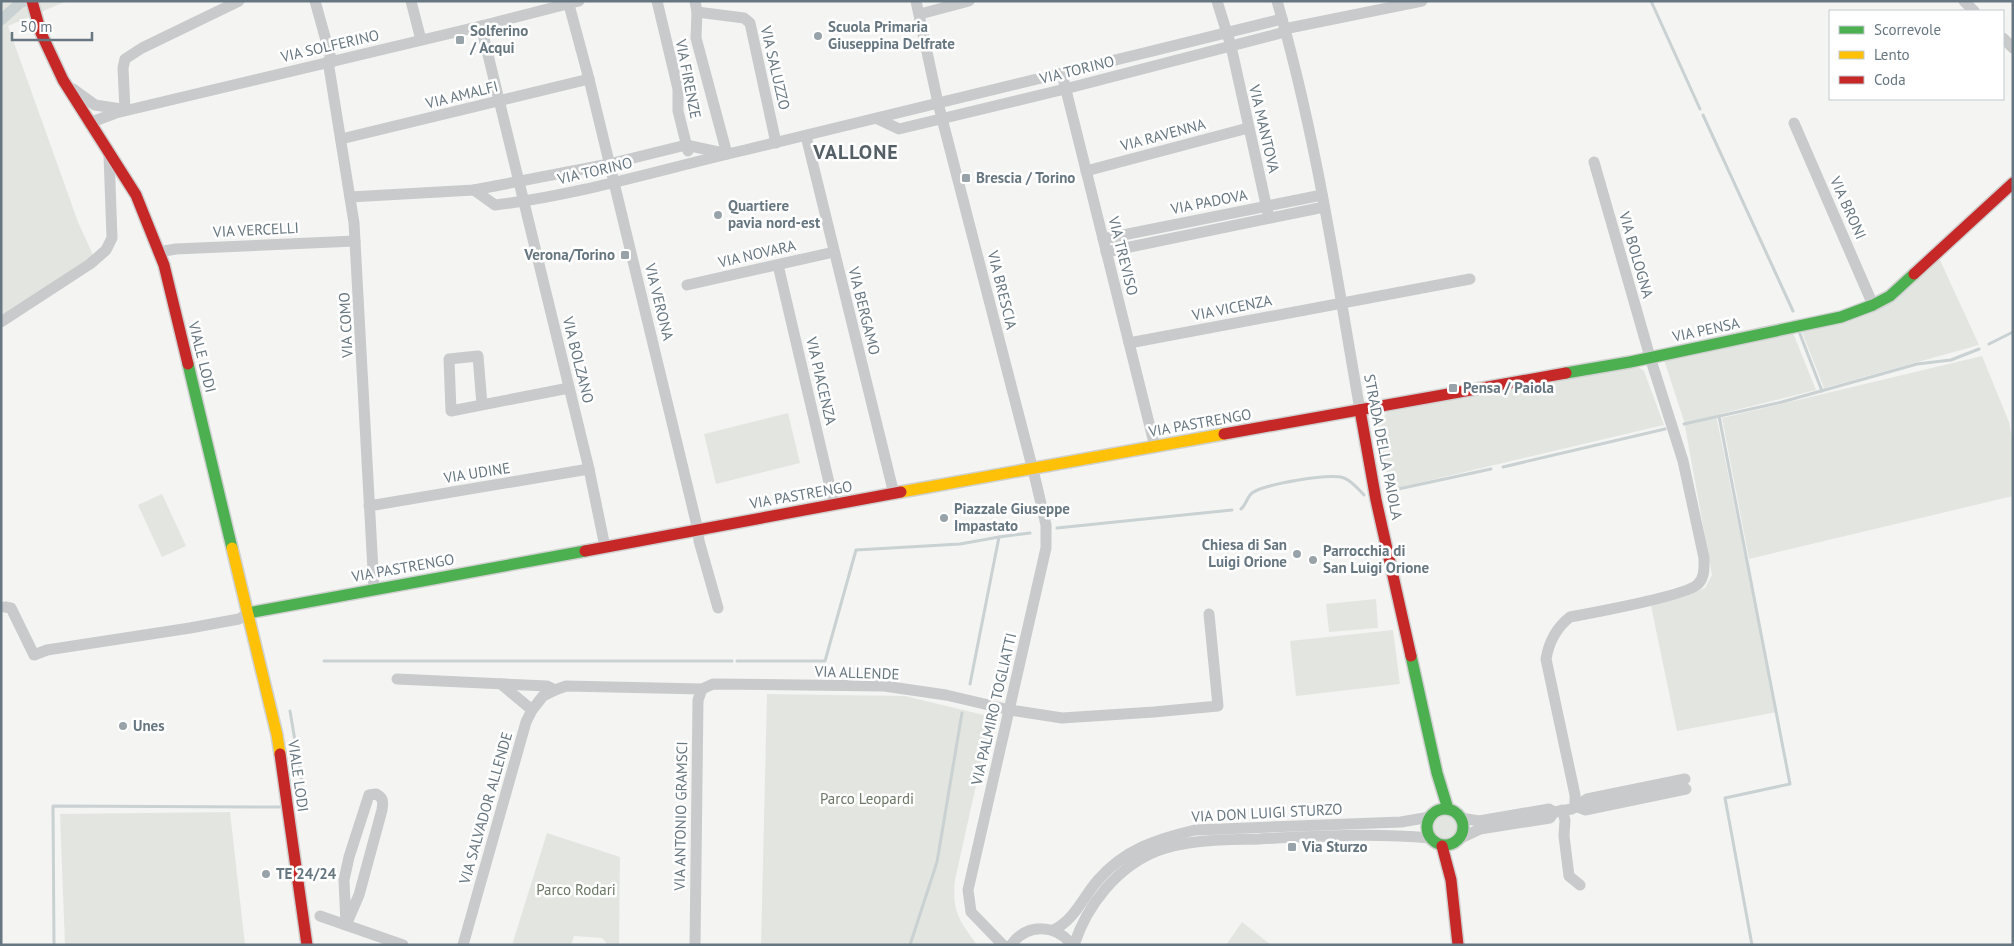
<svg xmlns="http://www.w3.org/2000/svg" width="2014" height="946" font-family="'PT Sans',sans-serif">
<style>
.green{fill:#e3e6e0}
.lines{fill:none;stroke-linecap:round;stroke-linejoin:round}
.stream{stroke:#c9d1d3;stroke-width:3}
.canal{stroke:#c9d1d3;stroke-width:11}
.fast-casing{stroke:#d0d1d1;stroke-width:14}
.slow-casing{stroke:#d0d1d1;stroke-width:14}
.jam-casing{stroke:#d0d1d1;stroke-width:14}
.street{stroke:#c9cacb;stroke-width:11}
.fast{stroke:#4caf50;stroke-width:11}
.slow{stroke:#ffc107;stroke-width:11}
.jam{stroke:#c62828;stroke-width:11}
.poi-dot{fill:#98a3a9;stroke:#fff;stroke-width:2}
.labels{text-anchor:middle;stroke-width:5;stroke-linejoin:round;paint-order:stroke}
.poi-label{font-size:15px;font-weight:bold;fill:#677781;stroke:#fff;text-anchor:start}
.street-label{font-size:15px;fill:#677781;stroke:#fff}
.park-label{font-size:15px;fill:#6a7865;stroke:#fff}
.district-label{font-size:20px;font-weight:bold;letter-spacing:1px;fill:#545f66;stroke:#fff}
</style>
<rect width="100%" height="100%" fill="#f4f4f3"/>
<g class="green">
<path d="M1,1H67L8,26L78,222L94,257L1,318Z"/>
<path d="M1939,258L1979,345L1824,388L1802,332L1850,320Z"/>
<path d="M1793,333L1816,390L1716,415L1777,712L1677,731L1651,606L1680,598L1705,588L1712,575L1684,421L1664,360Z"/>
<path d="M1982,356L2009,422L2013,444V496L1749,559L1722,418Z"/>
<path d="M1636,365L1644,371L1664,425L1389,490L1376,430L1387,412Z"/>
<path d="M788,413L800,463L716,484L704,434Z"/>
<path d="M162,494L186,546L162,557L138,505Z"/>
<path d="M1376,599L1378,628L1329,632L1326,604Z"/>
<path d="M1393,630L1400,684L1296,696L1290,641Z"/>
<path d="M767,694L905,696L984,715L989,727L955,880C952,912 959,920 977,945H761Z"/>
<path d="M230,812L245,945H65L60,814Z"/>
<circle cx="1445" cy="827" r="12"/>
<path d="M547,833L620,857L619,945H608L602,938L574,936L571,945H512Z"/>
<path d="M1242,922L1271,945H1226Z"/>
</g>
<g class="lines">
<g class="stream">
<path d="M1651,1L1700,109"/>
<path d="M1703,115L1793,311"/>
<path d="M1800,334L1822,391"/>
<path d="M1989,344L2013,332"/>
<path d="M1719,416L1790,784L1725,798L1752,945"/>
<path d="M1684,424L1782,402L1917,364L1951,360L1979,349"/>
<path d="M1503,467L1665,429"/>
<path d="M1389,491L1491,469"/>
<path d="M1241,509C1246,505 1247,497 1252,493C1265,484 1329,473 1344,478C1352,481 1358,489 1364,495"/>
<path d="M1057,528L1232,510"/>
<path d="M324,661H732"/>
<path d="M737,661H825L856,550L960,544L999,537"/>
<path d="M970,684L999,537L1030,533"/>
<path d="M290,711L306,806"/>
<path d="M54,945L53,806L280,807"/>
<path d="M910,945L937,862L962,713"/>
</g>
<path class="canal" d="M1,20L20,3L25,1"/>
<g class="fast-casing">
<g id="fast">
<path d="M188,364L232,548"/>
<path d="M1566,373L1630,362L1841,317L1873,305L1890,296L1914,274"/>
<path d="M248,613L585,551"/>
<path d="M1411,656L1437,773L1448,809"/>
<circle cx="1445" cy="827" r="18"/>
</g>
</g>
<g class="slow-casing">
<g id="slow">
<path d="M901,492L1224,434"/>
<path d="M232,548L277,735L280,754"/>
</g>
</g>
<g class="jam-casing">
<g id="jam">
<path d="M32,1L41,33L63,80L136,195L164,265L188,364"/>
<path d="M1914,274L2013,183"/>
<path d="M1360,410L1376,500L1411,656"/>
<path d="M1224,434L1566,373"/>
<path d="M585,551L901,492"/>
<path d="M280,754L307,945"/>
<path d="M1442,846L1451,880L1458,945"/>
</g>
</g>
<g class="street">
<path d="M315,1L332,62"/>
<path d="M411,1L421,40"/>
<path d="M568,1L589,79L698,530L699,541L718,608"/>
<path d="M657,1L678,89V111L688,151"/>
<path d="M695,1L697,12L696,38L727,154"/>
<path d="M916,1L938,103L1035,478L1046,525V548L968,890L971,912L1003,945"/>
<path d="M1217,1L1231,46L1269,218"/>
<path d="M1277,1C1316,135 1336,273 1360,410"/>
<path d="M1964,1L1974,11"/>
<path d="M697,12L744,18L750,23L776,143"/>
<path d="M920,14L969,1"/>
<path d="M481,26L589,469L605,547"/>
<path d="M1284,29L1422,1"/>
<path d="M2003,38L2013,48"/>
<path d="M328,61L354,223L374,589"/>
<path d="M1064,82L1155,447"/>
<path d="M73,89L95,105L121,109"/>
<path d="M125,110L123,68L125,59L142,48L239,1"/>
<path d="M878,119L899,129L1065,89L1285,32"/>
<path d="M89,123L116,113L481,26L579,1"/>
<path d="M1794,123L1873,305"/>
<path d="M806,136L894,494"/>
<path d="M341,139L589,79"/>
<path d="M1086,171L1248,128"/>
<path d="M474,190L495,205C580,195 662,169 745,150C924,108 1103,63 1282,19"/>
<path d="M350,197L474,190L609,164L686,145L723,153"/>
<path d="M1103,239L1322,195"/>
<path d="M158,252L176,249L355,241"/>
<path d="M1106,252L1324,207"/>
<path d="M778,265L834,504"/>
<path d="M687,285L834,252"/>
<path d="M1,322L90,264L106,250L112,238L109,155"/>
<path d="M1129,343L1470,279"/>
<path d="M482,405L478,356L449,359L451,411L569,388"/>
<path d="M369,506L589,469"/>
<path d="M5,607L11,608L34,655L47,650L190,628L239,619L248,613"/>
<path d="M397,679L547,686L555,690"/>
<path d="M501,684L532,710"/>
<path d="M376,794C384,798 383,802 382,810L359,895L346,925L344,880L349,857L369,795Z"/>
<path d="M1575,806V795L1546,659C1549,641 1556,628 1570,617C1591,613 1687,596 1698,584C1705,577 1704,567 1704,558L1683,461L1650,357L1594,162"/>
<path d="M1575,806L1585,810L1686,789"/>
<path d="M1562,810L1565,820L1564,836L1569,876L1580,885"/>
<path d="M1461,818L1479,821L1549,809L1554,812L1572,809L1587,799L1685,779"/>
<path d="M1461,838L1480,829L1550,818L1554,812"/>
<path d="M320,916L403,945"/>
<path d="M1053,930C1074,921 1083,897 1098,880C1125,849 1157,839 1195,830L1401,822L1430,817"/>
<path d="M463,945L526,722L532,710L543,696L555,690L566,686L702,689L713,684L884,686L946,695L1010,710L1062,718L1154,712L1218,706L1209,614"/>
<path d="M695,945L698,700L702,689"/>
<path d="M1011,945C1027,923 1056,924 1072,945"/>
<path d="M1074,945C1087,905 1117,867 1157,851C1189,839 1225,840 1259,839C1316,836 1373,833 1430,838"/>
</g>
<use href="#fast" class="fast"/>
<use href="#slow" class="slow"/>
<use href="#jam" class="jam"/>
</g>
<g class="poi-dot">
<circle cx="818" cy="36" r="5"/>
<rect x="455" y="35" width="10" height="10" rx="2.5"/>
<rect x="961" y="173" width="10" height="10" rx="2.5"/>
<circle cx="718" cy="215" r="5"/>
<rect x="620" y="250" width="10" height="10" rx="2.5"/>
<rect x="1448" y="383" width="10" height="10" rx="2.5"/>
<circle cx="944" cy="518" r="5"/>
<circle cx="1297" cy="554" r="5"/>
<circle cx="1313" cy="560" r="5"/>
<circle cx="123" cy="726" r="5"/>
<rect x="1287" y="842" width="10" height="10" rx="2.5"/>
<circle cx="266" cy="874" r="5"/>
</g>
<g class="labels">
<g class="poi-label">
<text x="828" y="32">Scuola Primaria<tspan x="828" dy="17">Giuseppina Delfrate</tspan></text>
<text x="470" y="36">Solferino<tspan x="470" dy="17">/ Acqui</tspan></text>
<text x="976" y="183">Brescia / Torino</text>
<text x="728" y="211">Quartiere<tspan x="728" dy="17">pavia nord-est</tspan></text>
<text x="615" y="260" text-anchor="end">Verona/Torino</text>
<text x="1463" y="393">Pensa / Paiola</text>
<text x="954" y="514">Piazzale Giuseppe<tspan x="954" dy="17">Impastato</tspan></text>
<text x="1287" y="550" text-anchor="end">Chiesa di San<tspan x="1287" dy="17">Luigi Orione</tspan></text>
<text x="1323" y="556">Parrocchia di<tspan x="1323" dy="17">San Luigi Orione</tspan></text>
<text x="133" y="731">Unes</text>
<text x="1302" y="852">Via Sturzo</text>
<text x="276" y="879">TE 24/24</text>
</g>
<g class="street-label">
<text transform="translate(330 46) rotate(-13)" y="5">VIA SOLFERINO</text>
<text transform="translate(775 68) rotate(77)" y="5">VIA SALUZZO</text>
<text transform="translate(1077 70) rotate(-14)" y="5">VIA TORINO</text>
<text transform="translate(688 79) rotate(79)" y="5">VIA FIRENZE</text>
<text transform="translate(462 95) rotate(-14)" y="5">VIA AMALFI</text>
<text transform="translate(1264 129) rotate(77)" y="5">VIA MANTOVA</text>
<text transform="translate(1163 135) rotate(-15)" y="5">VIA RAVENNA</text>
<text transform="translate(595 171) rotate(-13)" y="5">VIA TORINO</text>
<text transform="translate(1209 202) rotate(-11)" y="5">VIA PADOVA</text>
<text transform="translate(1848 208) rotate(66)" y="5">VIA BRONI</text>
<text transform="translate(256 230) rotate(-3)" y="5">VIA VERCELLI</text>
<text transform="translate(757 254) rotate(-13)" y="5">VIA NOVARA</text>
<text transform="translate(1636 255) rotate(74)" y="5">VIA BOLOGNA</text>
<text transform="translate(1123 256) rotate(76)" y="5">VIA TREVISO</text>
<text transform="translate(1002 290) rotate(76)" y="5">VIA BRESCIA</text>
<text transform="translate(659 302) rotate(76)" y="5">VIA VERONA</text>
<text transform="translate(1232 308) rotate(-11)" y="5">VIA VICENZA</text>
<text transform="translate(864 311) rotate(76)" y="5">VIA BERGAMO</text>
<text transform="translate(346 325) rotate(-93)" y="5">VIA COMO</text>
<text transform="translate(1706 330) rotate(-12)" y="5">VIA PENSA</text>
<text transform="translate(202 357) rotate(76)" y="5">VIALE LODI</text>
<text transform="translate(578 360) rotate(76)" y="5">VIA BOLZANO</text>
<text transform="translate(821 381) rotate(77)" y="5">VIA PIACENZA</text>
<text transform="translate(1200 423) rotate(-10)" y="5">VIA PASTRENGO</text>
<text transform="translate(1383 447) rotate(79)" y="5">STRADA DELLA PAIOLA</text>
<text transform="translate(477 473) rotate(-9)" y="5">VIA UDINE</text>
<text transform="translate(801 495) rotate(-10)" y="5">VIA PASTRENGO</text>
<text transform="translate(403 568) rotate(-10)" y="5">VIA PASTRENGO</text>
<text transform="translate(857 673) rotate(2)" y="5">VIA ALLENDE</text>
<text transform="translate(994 709) rotate(-77)" y="5">VIA PALMIRO TOGLIATTI</text>
<text transform="translate(298 776) rotate(82)" y="5">VIALE LODI</text>
<text transform="translate(486 808) rotate(-74)" y="5">VIA SALVADOR ALLENDE</text>
<text transform="translate(1267 813) rotate(-3)" y="5">VIA DON LUIGI STURZO</text>
<text transform="translate(681 816) rotate(-89)" y="5">VIA ANTONIO GRAMSCI</text>
</g>
<g class="park-label">
<text x="867" y="804">Parco Leopardi</text>
<text x="576" y="895">Parco Rodari</text>
</g>
<g class="district-label">
<text x="856" y="159">VALLONE</text>
</g>
</g>
<rect width="2014" height="946" fill="none" stroke="#677781" stroke-width="5"/>
<rect x="1829" y="10" width="175" height="90" fill="#ffffff" stroke="#c2c9cd"/>
<rect x="1839" y="26" width="25" height="8" fill="#4caf50" stroke="#c2c9cd"/>
<text x="1874" y="35" font-size="15" fill="#677781">Scorrevole</text>
<rect x="1839" y="51" width="25" height="8" fill="#ffc107" stroke="#c2c9cd"/>
<text x="1874" y="60" font-size="15" fill="#677781">Lento</text>
<rect x="1839" y="76" width="25" height="8" fill="#c62828" stroke="#c2c9cd"/>
<text x="1874" y="85" font-size="15" fill="#677781">Coda</text>
<path d="M12 32v8h80v-8" fill="none" stroke="#677781" stroke-width="2.5"/>
<text x="20" y="32" font-size="15" fill="#677781" stroke="#ffffff" stroke-width="4" paint-order="stroke">50 m</text>
</svg>
